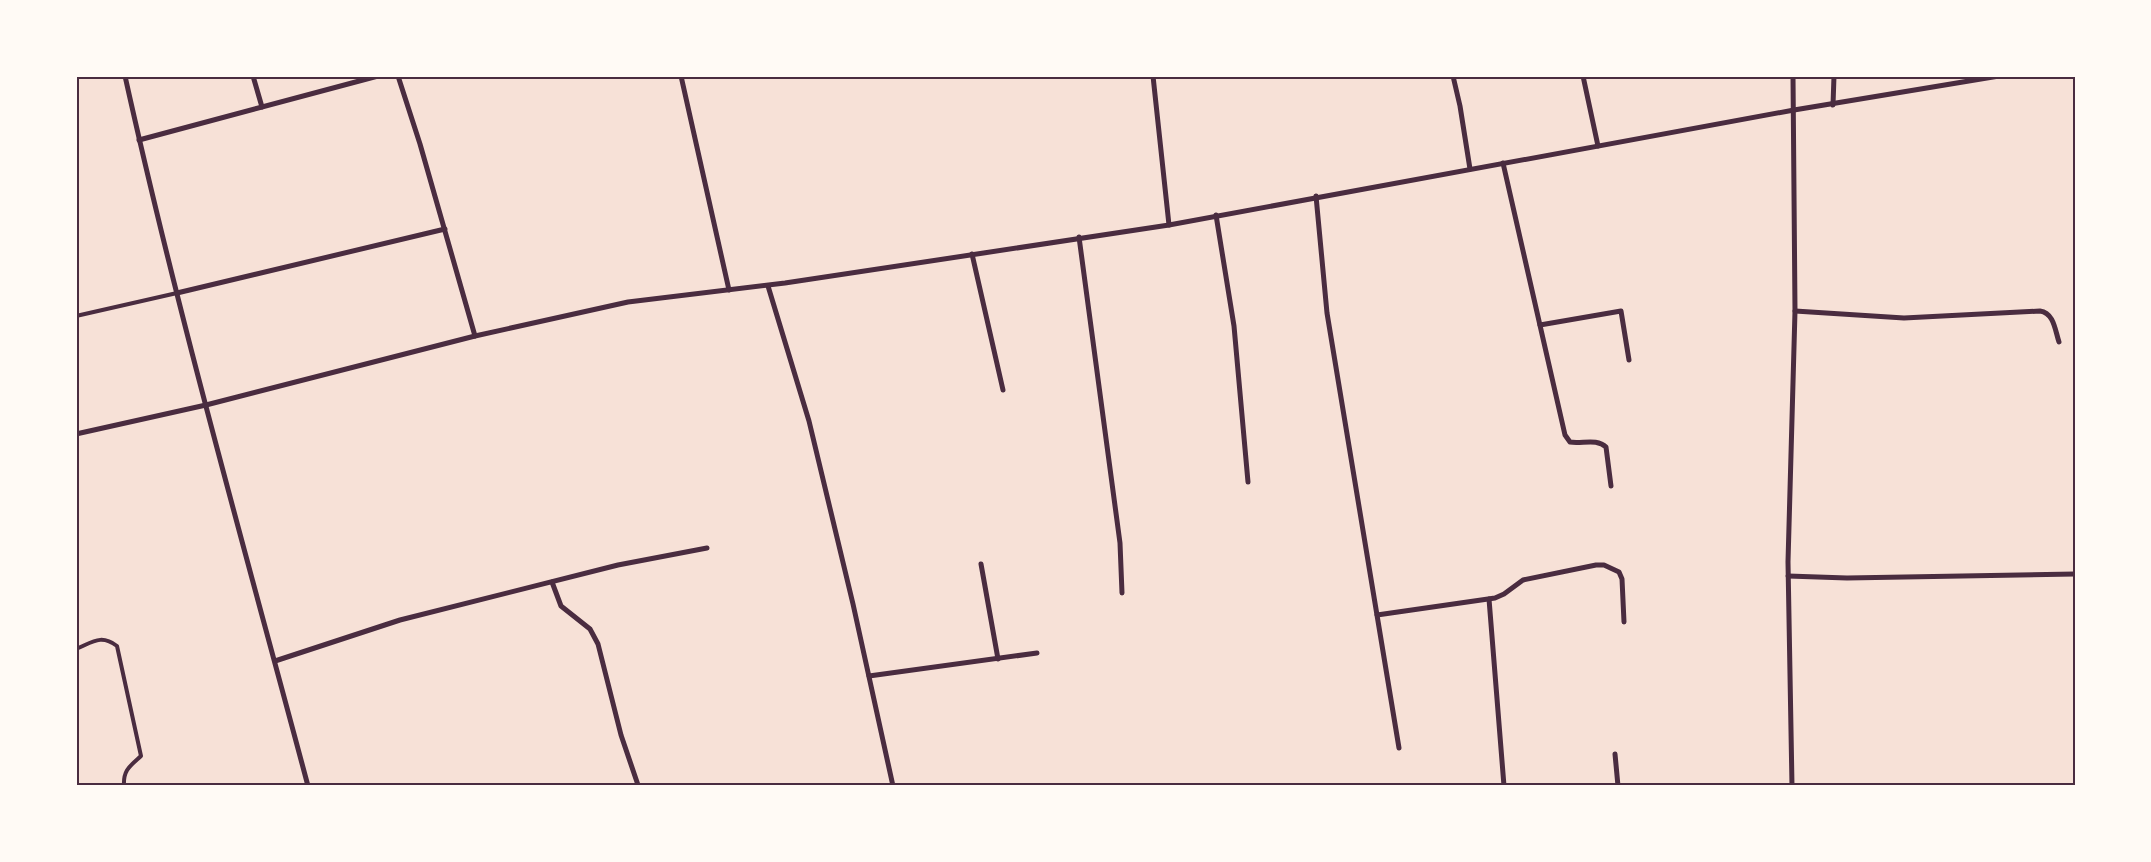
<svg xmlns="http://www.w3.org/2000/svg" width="2151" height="862" font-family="Inter,sans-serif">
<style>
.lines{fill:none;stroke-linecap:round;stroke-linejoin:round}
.service{stroke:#4a2c40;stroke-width:4}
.minor{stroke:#4a2c40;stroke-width:5}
.neatline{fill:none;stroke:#4a2c40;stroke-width:2}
</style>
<rect width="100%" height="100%" fill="#f7e1d7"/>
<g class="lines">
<g class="service">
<path d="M76,316L177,293"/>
<path d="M76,649C93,642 101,634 117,646L141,756C130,766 123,770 124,786"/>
</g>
<g class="minor">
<path d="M125,76C178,315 245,550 308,786"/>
<path d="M253,76L262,107"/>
<path d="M398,76L420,144L475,336"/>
<path d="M681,76L729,290"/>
<path d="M1153,76L1169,225"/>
<path d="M1453,76L1460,106L1470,169"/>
<path d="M1583,76L1598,146"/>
<path d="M1833,105L1834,76"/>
<path d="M139,140L378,76"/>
<path d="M1503,163L1565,435L1570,442C1582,444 1597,438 1606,447L1611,486"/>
<path d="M1316,196L1327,313L1399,748"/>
<path d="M1216,215L1234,326L1248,482"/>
<path d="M1079,237L1120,543L1122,593"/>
<path d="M972,254L1003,390"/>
<path d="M768,286L809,421L853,604L893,786"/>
<path d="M177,293L445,229"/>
<path d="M1795,311L1904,318L2040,311C2054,313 2055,330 2059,342"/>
<path d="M1540,325L1621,311L1629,360"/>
<path d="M76,434L206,405L475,336L628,302L785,283L1169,225L1794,110L1999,76"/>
<path d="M981,564L998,659"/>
<path d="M1788,576L1847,578L2075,574"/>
<path d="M552,582L561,606L590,629L598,644L621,735L638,785"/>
<path d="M1489,599L1504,786"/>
<path d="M1377,615L1495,598L1504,594L1523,580L1596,565H1604L1619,572L1622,579L1624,622"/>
<path d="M275,661L400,620L618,565L707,548"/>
<path d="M869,676L1037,653"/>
<path d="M1615,754L1618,786"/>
<path d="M1792,786L1788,562L1795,311L1793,76"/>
</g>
</g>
<rect width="2151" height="862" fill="none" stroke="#fffaf5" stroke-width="155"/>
<rect x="78" y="78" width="1996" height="706" class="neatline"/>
</svg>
